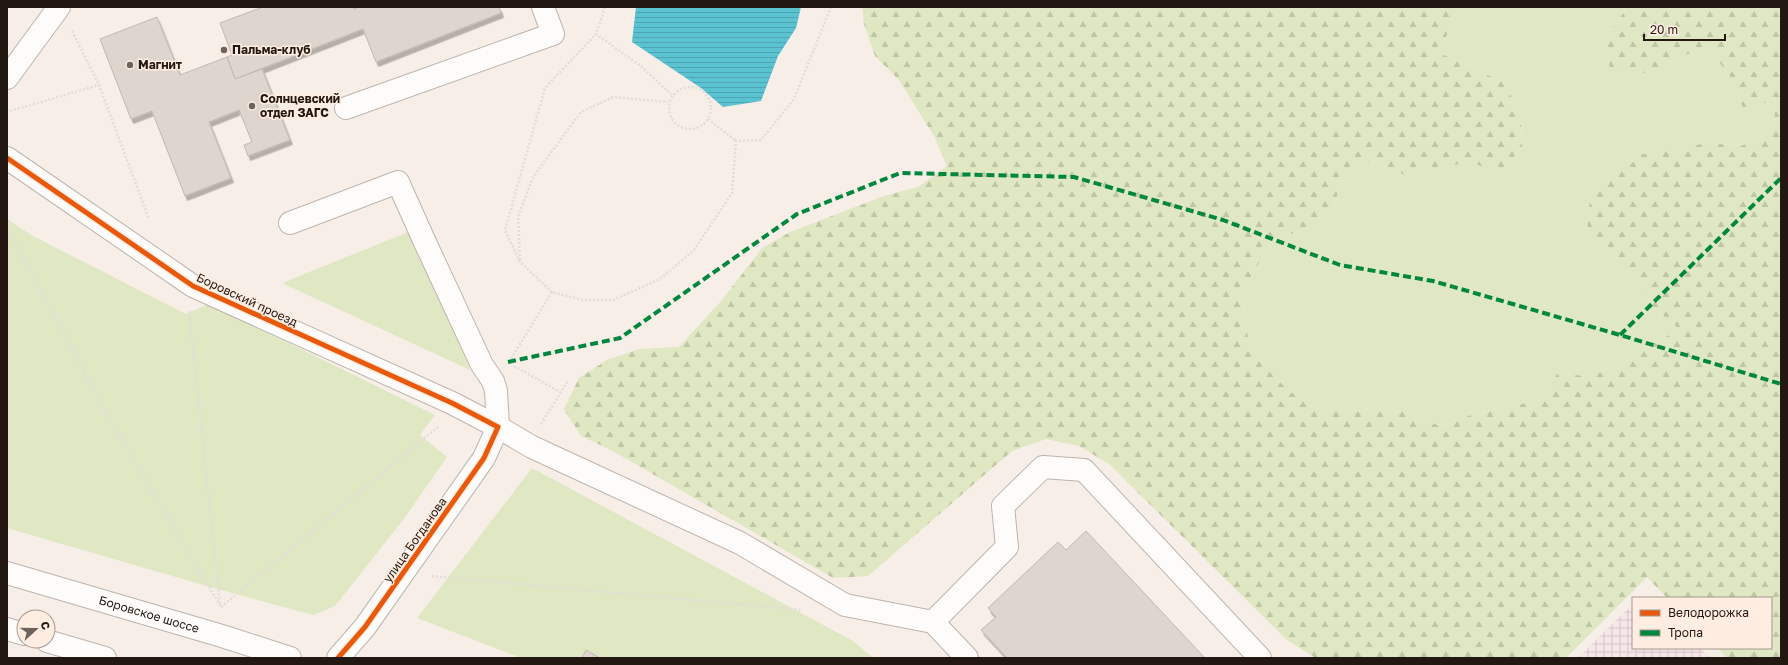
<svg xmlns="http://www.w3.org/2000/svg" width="1788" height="665" font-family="'Golos Text',sans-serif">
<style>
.industrial{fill:url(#industrial-grid)}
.green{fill:#dfe8c3}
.forest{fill:url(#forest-firs)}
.water{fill:url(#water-rules)}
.building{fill:#ded5ce;stroke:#c1b8b2;filter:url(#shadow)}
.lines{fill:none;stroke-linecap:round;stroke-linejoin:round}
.minor-casing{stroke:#bdb4ae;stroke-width:24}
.major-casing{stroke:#bdb4ae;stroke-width:24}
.path{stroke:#e0dddb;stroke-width:2.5;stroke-dasharray:2 2;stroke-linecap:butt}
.minor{stroke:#fefcfb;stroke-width:22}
.major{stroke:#fefcfb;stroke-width:22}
.quiet{stroke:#00873e;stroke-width:4;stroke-dasharray:8 4;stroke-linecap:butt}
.cycleway-casing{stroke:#feede0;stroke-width:8}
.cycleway{stroke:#e8590c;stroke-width:5}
.poi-dot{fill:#6d635c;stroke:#feede0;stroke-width:1.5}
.labels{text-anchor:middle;stroke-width:3;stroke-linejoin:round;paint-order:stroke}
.poi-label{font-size:12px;font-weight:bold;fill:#221811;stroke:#feede0;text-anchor:start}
.street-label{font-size:12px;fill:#221811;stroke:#feede0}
</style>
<defs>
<pattern id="industrial-grid" width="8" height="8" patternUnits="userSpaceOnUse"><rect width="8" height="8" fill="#f6e6ea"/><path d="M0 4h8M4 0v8" fill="none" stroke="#d3c5c8"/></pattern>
<pattern id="forest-firs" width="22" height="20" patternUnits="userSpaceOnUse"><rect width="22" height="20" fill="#dfe8c3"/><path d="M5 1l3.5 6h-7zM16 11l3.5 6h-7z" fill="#bfc6a6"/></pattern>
<pattern id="water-rules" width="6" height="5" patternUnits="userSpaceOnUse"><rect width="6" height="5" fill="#5ac2d1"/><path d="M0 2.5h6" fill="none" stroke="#4ea6b2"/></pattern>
<filter id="shadow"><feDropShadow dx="2.5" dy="4.5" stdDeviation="0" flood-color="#0004"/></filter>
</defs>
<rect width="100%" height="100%" fill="#f7eee7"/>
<path class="industrial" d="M1633,604V648H1700L1710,658H1578Z"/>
<g class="green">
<path d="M1462,7H1630L1627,8L1606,36L1644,73L1707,46L1730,76L1743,108L1776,99L1773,133L1741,146L1708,143L1590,197L1588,233L1606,259L1636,277L1653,307L1679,329L1650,346L1622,365L1590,376L1557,374L1540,400L1473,414L1442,427L1411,413L1378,408L1345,412L1312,406L1289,391L1265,367L1248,338L1243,302L1255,269L1274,240L1308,228L1335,207L1341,173L1372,161L1405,175L1470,162L1501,174L1522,147L1521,113L1503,82L1442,54L1450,22Z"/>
<path d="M7,219L31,235L186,314L209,304L435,415L420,435L447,457L403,520L335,606L313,615L210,587L7,528Z"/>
<path d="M416,229L470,370L282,283Z"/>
<path d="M532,468L853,641L873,658H521L417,618Z"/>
</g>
<path class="forest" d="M862,7H1462L1450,22L1442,54L1503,82L1521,113L1522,147L1501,174L1470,162L1405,175L1372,161L1341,173L1335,207L1308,228L1274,240L1255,269L1243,302L1248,338L1265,367L1289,391L1312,406L1345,412L1378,408L1411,413L1442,427L1473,414L1540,400L1557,374L1590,376L1622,365L1650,346L1679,329L1653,307L1636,277L1606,259L1587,233L1590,197L1643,154L1708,143L1741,146L1773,133L1776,100L1743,108L1730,76L1707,46L1644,73L1610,71L1606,36L1627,8L1630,7H1781V658H1727L1717,648H1771V598H1667L1647,577L1566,658L1314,657L1287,640L1109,464L1079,446L1046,439L1012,451L868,576L833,578L611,450L581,436L564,409L579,378L607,360L639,349L679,347L722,300L762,248L790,232L884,196L918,187L947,166L934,136L899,80L875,56L864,24Z"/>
<path class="water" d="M636,7H801L796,28L778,56L761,101L723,107L701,88L632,42Z"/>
<g class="building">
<path d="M263,7H353L354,9L359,7H499L501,13L376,62L363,29L235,79L227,57L232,55L220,23Z"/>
<path d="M157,17L180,75L227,57L235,79L262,69L290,140L248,156L244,145L252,142L239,110L209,122L231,178L185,196L152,111L131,119L100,39Z"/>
<path d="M1086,531L1205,658H1007L981,630L996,617L988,608L1058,542L1066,550Z"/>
<path d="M586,650L600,658H582Z"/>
</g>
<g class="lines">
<g class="minor-casing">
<g id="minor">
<path d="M7,78L59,7"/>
<path d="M346,108L553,34L543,7"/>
<path d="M7,158L193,286L452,403L498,427L532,447L740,543L845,605L933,622L967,658"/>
<path d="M290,223L398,182L423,238L482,365L493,381L496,391L498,427L484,458L365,627L338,658"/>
<path d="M933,622L1007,547L1003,506L1043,467L1084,470L1260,658"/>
</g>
</g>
<g class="major-casing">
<g id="major">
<path id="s1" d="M7,573L222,636L290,658"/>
<path d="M7,629L24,634"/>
<path d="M47,641L105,658"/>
</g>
</g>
<g class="path">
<path d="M605,7L596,34L642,67L672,95"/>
<path d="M72,31L99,85L149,219"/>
<circle cx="690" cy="108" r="21"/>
<path d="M10,111L99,85"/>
<path d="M708,119L736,141"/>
<path d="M7,228L113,425L221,607"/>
<path d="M520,260L518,217L533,177L581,112L613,97L668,102"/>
<path d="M552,292L520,262L505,230L545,88L596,34"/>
<path d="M189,311L220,605"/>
<path d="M509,362L552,292L583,300H613L660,279L694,250L732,193L736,141L761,140L794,99L831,7"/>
<path d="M514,366L560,392"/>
<path d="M541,424L568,381"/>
<path d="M432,576L802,610"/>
<path d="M221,607L438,427"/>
</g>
<use href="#minor" class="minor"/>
<use href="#major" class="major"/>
<g class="quiet">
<path d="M1620,335L1781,178"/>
<path d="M508,362L620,338L797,214L900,173L1074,177L1223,220L1340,265L1433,281L1620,335L1781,384"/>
</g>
<g class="cycleway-casing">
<path id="cycleway" d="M7,158L193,286L452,403L498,427L484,458L365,627L338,658"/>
</g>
<use href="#cycleway" class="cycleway"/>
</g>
<g class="poi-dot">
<circle cx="224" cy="50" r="4"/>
<circle cx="130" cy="65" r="4"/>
<circle cx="252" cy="106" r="4"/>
</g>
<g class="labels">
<g class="poi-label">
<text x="232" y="54">Пальма-клуб</text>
<text x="138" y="69">Магнит</text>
<text x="260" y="103">Солнцевский<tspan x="260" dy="14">отдел ЗАГС</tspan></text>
</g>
<g class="street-label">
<text transform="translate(247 300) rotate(25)" y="4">Боровский проезд</text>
<text transform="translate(415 540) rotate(-55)" y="4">улица Богданова</text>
<text dy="4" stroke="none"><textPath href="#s1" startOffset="148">Боровское шоссе</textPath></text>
</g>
</g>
<rect width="1788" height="665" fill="none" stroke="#221811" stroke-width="16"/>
<rect x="1632" y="597" width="140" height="52" fill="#feede0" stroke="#a6988d"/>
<rect x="1640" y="610" width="20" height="6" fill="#e8590c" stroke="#a6988d"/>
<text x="1668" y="617" font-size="12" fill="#221811">Велодорожка</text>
<rect x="1640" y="630" width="20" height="6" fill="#00873e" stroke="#a6988d"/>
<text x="1668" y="637" font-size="12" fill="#221811">Тропа</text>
<g transform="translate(36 629) rotate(69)"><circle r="19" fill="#feede0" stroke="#a6988d"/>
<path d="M0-3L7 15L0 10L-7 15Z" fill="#6d635c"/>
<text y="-6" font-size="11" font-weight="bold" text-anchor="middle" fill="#221811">С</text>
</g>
<path d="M1644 34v6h81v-6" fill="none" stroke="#221811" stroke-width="2"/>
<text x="1650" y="34" font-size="12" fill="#221811" stroke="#feede0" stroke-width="3" paint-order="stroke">20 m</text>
</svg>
